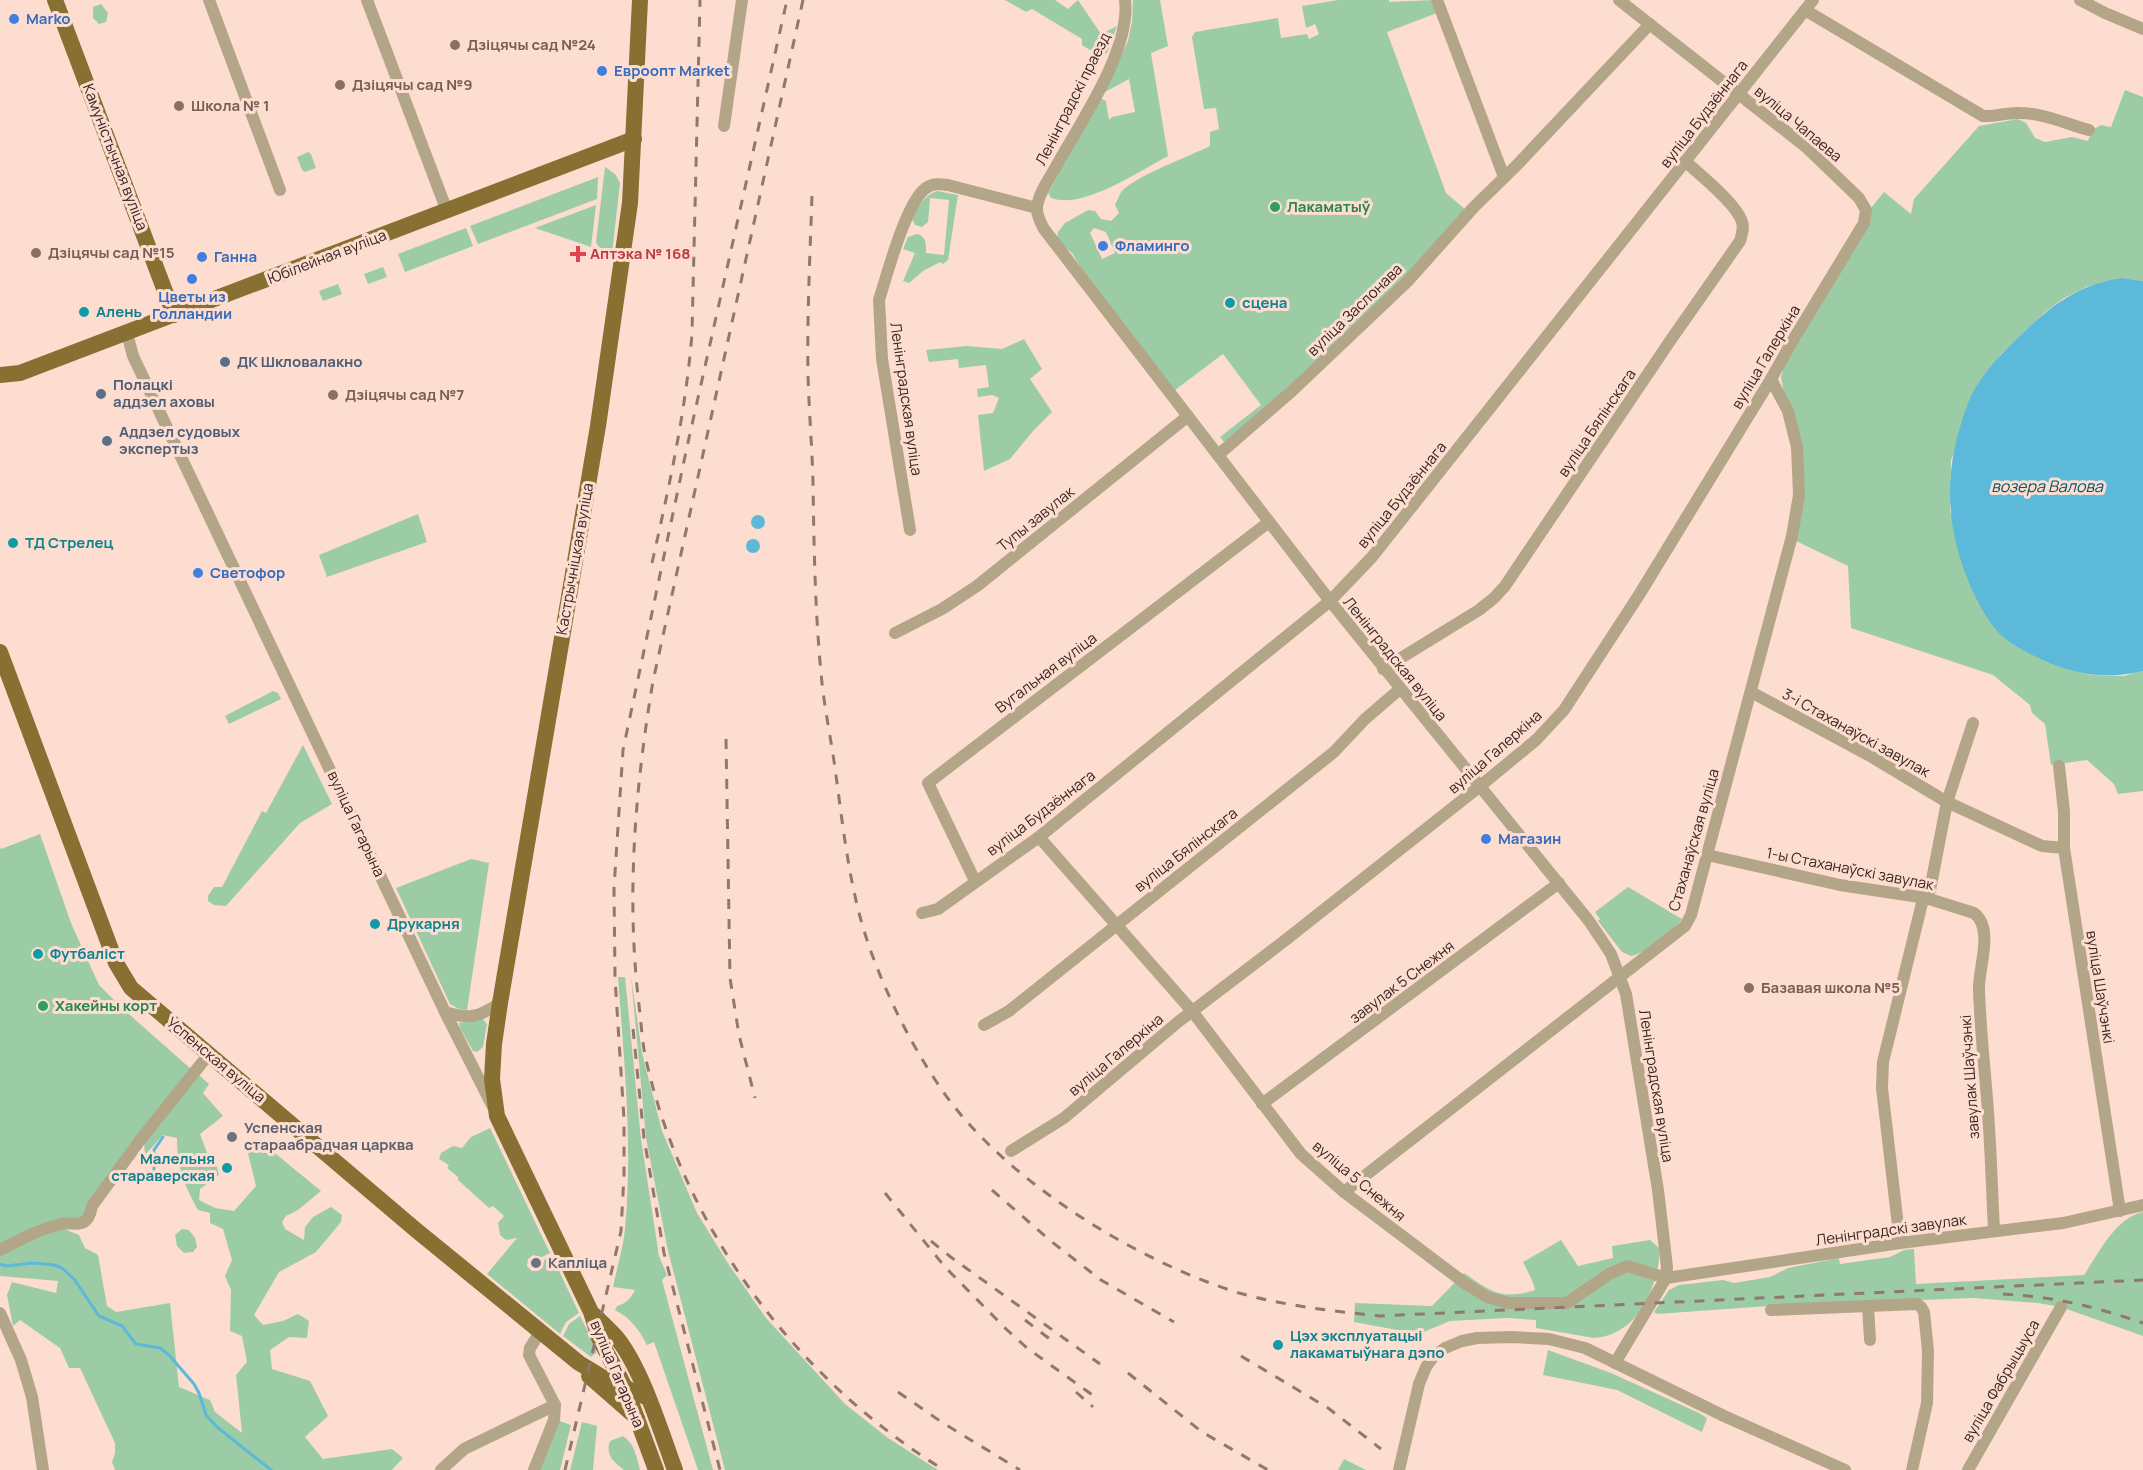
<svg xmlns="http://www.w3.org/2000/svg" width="2143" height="1470" font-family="Manrope,sans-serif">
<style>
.green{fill:#9ccca6;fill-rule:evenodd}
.water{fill:#5cb9da}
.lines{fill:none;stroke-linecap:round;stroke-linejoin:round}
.stream{stroke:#5cb9da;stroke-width:3}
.minor{stroke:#b3a587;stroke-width:12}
.major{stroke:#886f32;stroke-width:16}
.rail{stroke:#8f786f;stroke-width:3;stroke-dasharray:10 10;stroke-linecap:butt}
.shop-dot{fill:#3f7fe0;stroke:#feddd1;stroke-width:2}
.education-dot{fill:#8d6e63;stroke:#feddd1;stroke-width:2}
.leisure-dot{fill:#2e9e5b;stroke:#feddd1;stroke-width:2}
.health-dot{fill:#e0444e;stroke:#feddd1;stroke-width:2}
.culture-dot{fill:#0f9aa8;stroke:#feddd1;stroke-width:2}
.service-dot{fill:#5c6f8a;stroke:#feddd1;stroke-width:2}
.worship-dot{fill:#6b7280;stroke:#feddd1;stroke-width:2}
.labels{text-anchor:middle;stroke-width:6;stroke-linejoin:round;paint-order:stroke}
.shop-label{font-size:15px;font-weight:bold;fill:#366cbe;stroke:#feddd1;text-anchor:start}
.education-label{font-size:15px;font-weight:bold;fill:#785e54;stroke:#feddd1;text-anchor:start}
.street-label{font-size:15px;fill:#362721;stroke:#feddd1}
.leisure-label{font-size:15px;font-weight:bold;fill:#27864d;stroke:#feddd1;text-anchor:start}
.health-label{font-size:15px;font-weight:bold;fill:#be3a42;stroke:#feddd1;text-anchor:start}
.culture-label{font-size:15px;font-weight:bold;fill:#0d838f;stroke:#feddd1;text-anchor:start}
.service-label{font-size:15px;font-weight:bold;fill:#4e5e75;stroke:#feddd1;text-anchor:start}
.worship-label{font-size:15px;font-weight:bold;fill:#5b616d;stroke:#feddd1;text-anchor:start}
.water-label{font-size:16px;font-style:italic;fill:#00556b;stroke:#feddd1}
</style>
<rect width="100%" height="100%" fill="#feddd1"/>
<g class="green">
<path d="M1005,0H1055L1068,9L1078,0L1101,34L1117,26L1107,53L1100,56L1082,45V39L1032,9L1026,12Z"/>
<path d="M1133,0H1160L1168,46L1151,53L1168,156C1139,171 1083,210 1051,198L1048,193L1100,98L1106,101L1109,120L1112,117L1135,112L1129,79L1103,93L1128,41L1132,22Z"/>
<path d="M1338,0H1389V2L1433,0L1437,13L1387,32L1446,193L1466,210L1403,279L1271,403L1224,442L1220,437L1261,405L1223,354L1175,390L1088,279L1072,253L1060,243L1057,238L1058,232L1065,223L1088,210L1095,211L1101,219L1111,221L1119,213L1115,205C1117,201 1119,196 1121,192C1135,176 1190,156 1210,146V132L1219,129L1216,108L1204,109L1192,37L1195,32L1278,18L1281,38L1307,34L1309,39L1319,34L1315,24L1306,28L1302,6ZM1094,228L1106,232L1115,253L1102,259L1090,233Z"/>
<path d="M101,4L108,13L106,22L99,24L93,18V7Z"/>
<path d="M2125,90L2143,97V281L2122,278L2105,281L2086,287L2064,298L2044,313L2000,355L1951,460L1950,512L2014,645L2061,667L2085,674L2105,676H2124L2143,671V791L2118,794L2114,784L2087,760L2051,765L2045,724L2032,713L2030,705L1993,675L1851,628L1848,566L1796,541L1804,495L1781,377L1784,366L1791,351L1871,219V208L1884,192L1911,214L1914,199L1979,126L2018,119L2026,123L2035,138L2045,142L2072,137L2088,141L2092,130L2101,125L2111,127Z"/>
<path d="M308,152L311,154L316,168L305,172L302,170L297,157Z"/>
<path d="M605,167L615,174L620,183L612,253L599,247L596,242Z"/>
<path d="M598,177L597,199L478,244L470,226Z"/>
<path d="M937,191L958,195L948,260L943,264L940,262L923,271L909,283L903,281L915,253L903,249L908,237L917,234C927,237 926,244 926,253L944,255L949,200L930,198L928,222L922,227L915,225L912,219C919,206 923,196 937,191Z"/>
<path d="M596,205L591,247L535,228Z"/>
<path d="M466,228L473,246L405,272L398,254Z"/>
<path d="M383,267L387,277L368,284L364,274Z"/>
<path d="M338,284L342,294L323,301L319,291Z"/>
<path d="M1024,339L1042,369L1030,379L1052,412L1033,431L1010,459L984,471L978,415L993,413L999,398L992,395L978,397L977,389L989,387L986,365L959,368L958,359L929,362L926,350L967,346L1002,349Z"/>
<path d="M418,514L427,542L327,577L319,555Z"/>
<path d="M273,691L278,693L281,699L229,724L225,716Z"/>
<path d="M303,745L332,804L300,823L226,906L214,905L208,901V896L214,887H222L262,811L266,813Z"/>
<path d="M40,834L71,923L99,985L122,1008L191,1069L82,1217L62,1228L79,1235L85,1248L98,1255L107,1306L116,1312L170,1303L179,1387L210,1400L215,1412L242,1433L236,1375L247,1362L242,1336L230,1331L231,1290L225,1276L232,1260L223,1229L210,1223V1213L198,1210C184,1184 177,1169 177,1138L163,1135L145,1155L144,1142L198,1074L209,1084L203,1093L223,1116L200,1134L210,1161L216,1164L219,1175L200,1189L199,1200L215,1208L234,1211L256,1186L248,1153L259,1140L321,1191L298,1210L286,1216L282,1222L285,1229L304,1240L305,1227L313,1217L331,1207L342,1215L341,1222L316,1252L279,1272L254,1315L263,1325L283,1321L298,1314L309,1321L307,1338L289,1337L270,1350L272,1369L310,1381L328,1416L305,1437L323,1459L392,1449L403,1458L392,1470H115L112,1462L115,1453V1443L80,1368H69L60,1348L20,1320L13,1326L7,1295L12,1282L56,1293L58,1281L0,1276V847L1,849Z"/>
<path d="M471,859L489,863L467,1010L459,1009L450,1004L396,888Z"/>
<path d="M1628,887L1682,919C1673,930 1646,954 1631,956L1622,952L1598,921L1600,919L1595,912Z"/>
<path d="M631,976L642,1053L662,1131L697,1213L729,1265L766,1318L845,1404L888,1438L938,1470H725L668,1251L646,1138Z"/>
<path d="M618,977H625L641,1139L659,1256L667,1275L662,1280L713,1470H698L654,1342L647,1345C639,1330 631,1318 615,1310L617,1306C627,1303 630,1299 635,1290L613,1287C617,1268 623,1248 625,1229C633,1145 624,1061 618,977Z"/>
<path d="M483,1019L487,1024L483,1047L477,1052L473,1051L460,1028L459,1023Z"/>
<path d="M490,1128L550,1253L542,1257L533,1255L528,1259L527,1266L532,1271H538L543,1267L544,1260L552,1256L579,1313L566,1322L560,1334L487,1274L517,1238L506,1240L500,1235L498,1223L504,1216L493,1206L489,1208L458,1180V1177L447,1168L449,1165L439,1159L441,1153L453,1146L462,1148L471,1137Z"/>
<path d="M2143,1212V1336L2061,1307L2038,1303L1973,1298L1768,1306L1657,1314L1654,1312L1669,1290L1679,1285L1723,1280L1734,1283L1770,1277L1788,1268L1839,1258L1840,1264L1890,1257L1904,1250L1914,1249L1916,1284L2084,1275C2099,1253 2115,1218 2143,1212Z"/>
<path d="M182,1229L189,1230L195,1238L197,1247L193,1252L184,1253L177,1246L175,1235Z"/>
<path d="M1561,1240L1578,1266L1613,1258L1612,1246L1650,1240L1660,1249C1658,1288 1638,1335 1594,1338L1536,1328V1320L1507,1318L1450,1321L1419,1334L1354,1322L1355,1303L1432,1306L1464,1273C1490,1291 1502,1301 1535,1290L1532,1280L1523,1262Z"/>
<path d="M580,1316L597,1349L596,1353L591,1357L563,1336L569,1324Z"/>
<path d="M1548,1350L1611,1373L1699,1413L1707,1418L1702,1432L1617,1390L1543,1375Z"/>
<path d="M557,1420L571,1425L560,1470H538Z"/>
<path d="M582,1422L597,1426L593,1470H570Z"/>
<path d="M623,1436C635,1444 637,1458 640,1470H624C614,1462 605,1455 610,1441Z"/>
<path d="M1344,1459L1366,1470H1338Z"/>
</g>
<g class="water">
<path d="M2122,278L2143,281V671C2110,679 2081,676 2050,663C2032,655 2013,647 1999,633C1986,619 1977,601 1969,583C1944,521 1944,468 1967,406C1978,376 2002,353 2025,331C2053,304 2082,283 2122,278Z"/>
<circle cx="758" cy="522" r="7"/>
<circle cx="753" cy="546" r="7"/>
</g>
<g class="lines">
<g class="stream">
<path d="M154,1174V1150L163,1137"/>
<path d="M0,1264L6,1266L33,1263L54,1265L62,1268L74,1279L99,1316L122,1326L136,1344L160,1348L169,1355L194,1384L199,1393L206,1415L217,1427L271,1470"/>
</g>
<g class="minor">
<path d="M209,0L280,190"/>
<path d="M367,0L447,211"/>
<path d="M1125,0C1131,48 1083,119 1059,161C1052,175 1039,191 1037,207C1036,215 1041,223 1044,229L1330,601L1589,921L1611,954L1626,994L1658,1190L1667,1267L1666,1278L1615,1363"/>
<path d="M1437,0L1504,177"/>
<path d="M2080,0L2105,13L2143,29"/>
<path d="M1805,10L1983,116C1996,117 2007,112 2020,113C2043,113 2067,124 2089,130"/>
<path d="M724,126L742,0"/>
<path d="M127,333L133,356L445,1012L493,1107"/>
<path d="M1218,455L1292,391L1407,282L1474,207L1516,166L1650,24"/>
<path d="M910,530L882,359L879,300C887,275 906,202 926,188C933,183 940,184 948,185L1037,208"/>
<path d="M895,633L942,609L977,586L1188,416"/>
<path d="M1383,669L1479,610L1494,598L1505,586L1670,341L1740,241C1742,234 1744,228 1742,222C1737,204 1699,174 1685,161"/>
<path d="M1751,692L1872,757L1947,802L2042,846L2064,848"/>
<path d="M2059,766L2064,812V848L2120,1211"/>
<path d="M1039,837L1192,1011L1301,1154L1344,1192L1466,1284L1487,1297L1508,1303H1567L1609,1274L1627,1266L1666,1278L1900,1243L2063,1223L2143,1205"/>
<path d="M1707,855L1840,885L1926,898L1974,913C1994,928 1979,966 1979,988C1980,1029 1985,1070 1988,1112C1991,1152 1992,1192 1994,1231"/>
<path d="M975,881L928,783L1269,522"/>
<path d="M922,913L938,909L1039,837L1330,601L1372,557L1813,0"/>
<path d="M445,1012C471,1020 478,1017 500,1003"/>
<path d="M984,1025L1009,1011L1334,752L1365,719L1400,689"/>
<path d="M1262,1104L1559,883"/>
<path d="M1011,1151L1064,1118L1178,1022L1283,942L1479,787L1536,740L1564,710L1639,595L1771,379L1793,340L1864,223L1866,210L1859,198L1806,147L1619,0"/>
<path d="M1344,1192L1685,926L1691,915L1792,536L1799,495L1797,447L1788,411L1771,379"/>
<path d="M1900,1243L1882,1088L1883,1062L1922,903L1930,890L1947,802L1973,723"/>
<path d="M0,1250C20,1240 39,1229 61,1224C68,1222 78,1226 84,1222C89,1219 91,1212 92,1206L141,1139L209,1054"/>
<path d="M1868,1306L1870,1340"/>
<path d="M1771,1310L1917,1304L1921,1307L1924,1312L1928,1351L1927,1403L1912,1470"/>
<path d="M0,1313L21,1360L32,1397L43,1470"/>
<path d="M441,1470L464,1449L555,1405"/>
<path d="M534,1470L554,1420L555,1405L529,1355L530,1348L540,1332"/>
<path d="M1399,1470L1419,1384L1426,1367L1433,1357L1445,1348L1462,1341L1477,1338L1512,1337L1549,1339L1585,1348L1724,1416L1845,1470"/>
<path d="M1968,1470L2061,1307"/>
</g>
<g class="major">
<path d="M55,0L174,315"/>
<path d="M640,0L630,203L598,426L500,1003L494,1044L492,1079L497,1116L591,1312L599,1338L626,1389L656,1470"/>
<path d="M0,375L20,373L634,139"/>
<path d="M0,652L116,963L131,988L416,1230L579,1363L602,1377L648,1398"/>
<path d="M594,1315C602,1323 610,1330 617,1338C642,1369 661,1432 675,1470"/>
<path d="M589,1376L637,1418"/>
</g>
<g class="rail">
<path d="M803,0L653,681C635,788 626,897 639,1005C641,1022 642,1039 645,1055C682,1227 795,1378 944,1470"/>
<path d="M812,196C810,255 807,315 808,375C809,411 812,446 813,482C814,549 815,616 822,683C825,711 831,739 835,768C843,826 849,887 868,943C885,993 912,1047 942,1090C1004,1180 1136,1261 1239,1293C1286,1306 1332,1311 1380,1316L2143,1280"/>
<path d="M652,563C669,487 686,411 692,333L700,0"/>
<path d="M726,739L730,978L739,1035L755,1098"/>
<path d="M633,1029L644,1138L664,1253L720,1470"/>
<path d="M992,1190L1052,1242L1101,1280L1174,1322"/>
<path d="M885,1193L945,1267L1006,1329L1027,1348L1098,1399"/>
<path d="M931,1241L952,1258L1100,1364"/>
<path d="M2003,1294C2056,1297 2093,1306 2143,1323"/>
<path d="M1025,1320L1051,1340"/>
<path d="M1241,1356L1328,1408L1381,1449"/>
<path d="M1128,1373L1202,1432L1268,1470"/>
<path d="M898,1392L943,1423L1020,1470"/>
<path d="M1076,1392L1093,1407"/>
<path d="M565,1470L621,1231L624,1175V1119L615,978L614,888L623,750L687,447L787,0"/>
</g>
</g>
<g class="shop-dot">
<circle cx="14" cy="19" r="6"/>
<circle cx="602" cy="71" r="6"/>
<circle cx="1103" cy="246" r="6"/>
<circle cx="202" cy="257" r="6"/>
<circle cx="192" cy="279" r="6"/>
<circle cx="198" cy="573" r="6"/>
<circle cx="1486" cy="839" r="6"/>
</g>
<g class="education-dot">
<circle cx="455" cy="45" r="6"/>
<circle cx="340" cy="85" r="6"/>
<circle cx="179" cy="106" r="6"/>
<circle cx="36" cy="253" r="6"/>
<circle cx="333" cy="395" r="6"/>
<circle cx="1749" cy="988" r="6"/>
</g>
<g class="leisure-dot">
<circle cx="1275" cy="207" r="6"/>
<circle cx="43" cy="1006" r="6"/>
</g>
<path class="health-dot" d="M575 245h6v6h6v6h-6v6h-6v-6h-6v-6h6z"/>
<g class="culture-dot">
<circle cx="1230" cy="303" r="6"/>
<circle cx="84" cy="312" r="6"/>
<circle cx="13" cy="543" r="6"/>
<circle cx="375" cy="924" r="6"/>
<circle cx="38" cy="954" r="6"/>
<circle cx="227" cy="1168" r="6"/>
<circle cx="1278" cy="1345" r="6"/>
</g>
<g class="service-dot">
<circle cx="225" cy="362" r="6"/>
<circle cx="101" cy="394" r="6"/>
<circle cx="107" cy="441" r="6"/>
</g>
<g class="worship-dot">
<circle cx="232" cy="1137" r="6"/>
<circle cx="536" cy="1263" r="6"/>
</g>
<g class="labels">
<g class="shop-label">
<text x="26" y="24">Marko</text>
<text x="614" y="76">Евроопт Market</text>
<text x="1115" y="251">Фламинго</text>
<text x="214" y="262">Ганна</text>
<text x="192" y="302" text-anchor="middle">Цветы из<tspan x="192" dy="17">Голландии</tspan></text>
<text x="210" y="578">Светофор</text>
<text x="1498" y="844">Магазин</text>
</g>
<g class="education-label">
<text x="467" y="50">Дзіцячы сад №24</text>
<text x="352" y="90">Дзіцячы сад №9</text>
<text x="191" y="111">Школа № 1</text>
<text x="48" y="258">Дзіцячы сад №15</text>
<text x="345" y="400">Дзіцячы сад №7</text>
<text x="1761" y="993">Базавая школа №5</text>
</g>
<g class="street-label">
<text transform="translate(1073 99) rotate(-63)" y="5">Ленінградскі праезд</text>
<text transform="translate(1704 114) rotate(-52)" y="5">вуліца Будзённага</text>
<text transform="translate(1798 124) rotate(40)" y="5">вуліца Чапаева</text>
<text transform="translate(115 157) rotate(69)" y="5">Камуністычная вуліца</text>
<text transform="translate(327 257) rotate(-21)" y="5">Юбілейная вуліца</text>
<text transform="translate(1355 310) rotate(-44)" y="5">вуліца Заслонава</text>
<text transform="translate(1766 357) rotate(-59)" y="5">вуліца Галеркіна</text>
<text transform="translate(906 399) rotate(82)" y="5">Ленінградская вуліца</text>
<text transform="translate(1597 423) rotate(-56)" y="5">вуліца Бялінскага</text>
<text transform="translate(1402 495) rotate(-51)" y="5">вуліца Будзённага</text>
<text transform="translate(1036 519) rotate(-39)" y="5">Тупы завулак</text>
<text transform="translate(575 559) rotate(-80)" y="5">Кастрычніцкая вуліца</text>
<text transform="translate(1395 659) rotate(51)" y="5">Ленінградская вуліца</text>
<text transform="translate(1046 673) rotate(-37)" y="5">Вугальная вуліца</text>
<text transform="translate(1856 733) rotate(29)" y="5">3-і Стаханаўскі завулак</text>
<text transform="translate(1495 752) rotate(-41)" y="5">вуліца Галеркіна</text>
<text transform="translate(1041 813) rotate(-37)" y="5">вуліца Будзённага</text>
<text transform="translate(356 824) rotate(65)" y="5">вуліца Гагарына</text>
<text transform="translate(1694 840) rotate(-74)" y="5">Стаханаўская вуліца</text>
<text transform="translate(1186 850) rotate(-38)" y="5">вуліца Бялінскага</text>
<text transform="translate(1850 869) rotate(11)" y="5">1-ы Стаханаўскі завулак</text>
<text transform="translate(1402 982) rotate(-37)" y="5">завулак 5 Снежня</text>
<text transform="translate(2100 987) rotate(81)" y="5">вуліца Шаўчэнкі</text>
<text transform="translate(1116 1055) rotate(-40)" y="5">вуліца Галеркіна</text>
<text transform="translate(216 1060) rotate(40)" y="5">Успенская вуліца</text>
<text transform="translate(1970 1077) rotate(-94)" y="5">завулак Шаўчэнкі</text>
<text transform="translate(1656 1086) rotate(81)" y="5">Ленінградская вуліца</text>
<text transform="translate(1359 1181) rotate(40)" y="5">вуліца 5 Снежня</text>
<text transform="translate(1891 1230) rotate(-8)" y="5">Ленінградскі завулак</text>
<text transform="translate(617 1374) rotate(67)" y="5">вуліца Гагарына</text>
<text transform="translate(2001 1381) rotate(-60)" y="5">вуліца Фабрыцыуса</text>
</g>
<g class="leisure-label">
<text x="1287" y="212">Лакаматыў</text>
<text x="55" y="1011">Хакейны корт</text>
</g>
<g class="health-label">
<text x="590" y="259">Аптэка № 168</text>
</g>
<g class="culture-label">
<text x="1242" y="308">сцена</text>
<text x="96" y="317">Алень</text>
<text x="25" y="548">ТД Стрелец</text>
<text x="387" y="929">Друкарня</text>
<text x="50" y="959">Футбаліст</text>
<text x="215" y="1164" text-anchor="end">Малельня<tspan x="215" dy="17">стараверская</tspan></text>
<text x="1290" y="1341">Цэх эксплуатацыі<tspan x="1290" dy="17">лакаматыўнага дэпо</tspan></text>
</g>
<g class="service-label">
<text x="237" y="367">ДК Шкловалакно</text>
<text x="113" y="390">Полацкі<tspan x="113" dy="17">аддзел аховы</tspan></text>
<text x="119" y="437">Аддзел судовых<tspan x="119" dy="17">экспертыз</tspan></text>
</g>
<g class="worship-label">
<text x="244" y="1133">Успенская<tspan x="244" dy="17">стараабрадчая царква</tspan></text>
<text x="548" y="1268">Капліца</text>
</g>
<g class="water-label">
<text x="2047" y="492">возера Валова</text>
</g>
</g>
</svg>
